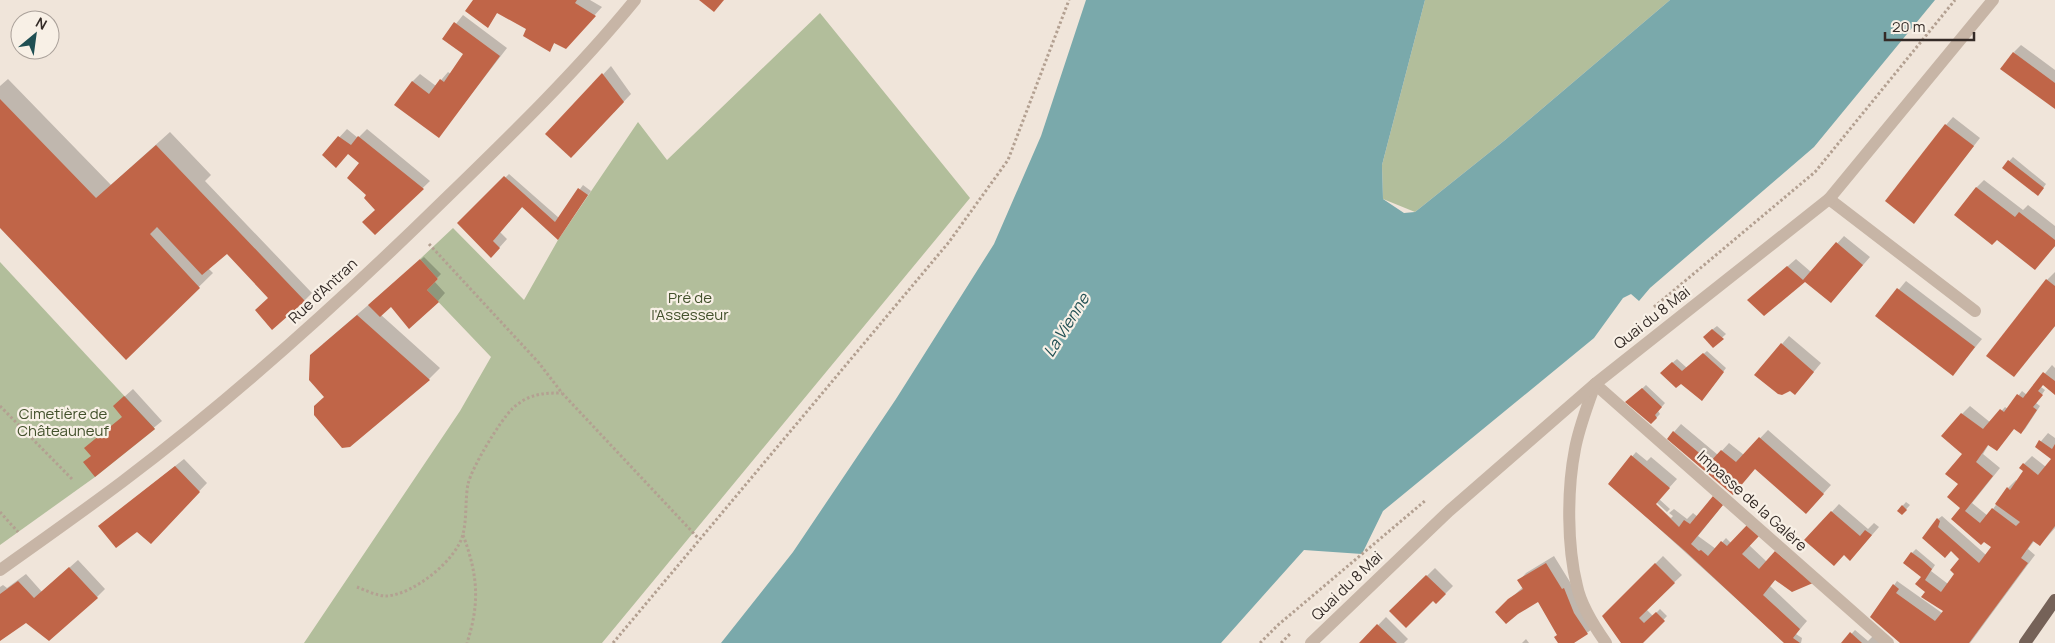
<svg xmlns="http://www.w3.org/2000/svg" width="2055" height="643" font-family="Manrope,sans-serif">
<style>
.green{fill:#b2be9b}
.water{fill:#7aa9ab}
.shadow{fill:#0003}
.building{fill:#c06548}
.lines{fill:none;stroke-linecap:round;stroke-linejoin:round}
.path{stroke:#b3a091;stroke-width:3;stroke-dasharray:2.5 2.5;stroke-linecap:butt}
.minor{stroke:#c7b5a6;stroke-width:12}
.major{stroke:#756258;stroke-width:12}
.labels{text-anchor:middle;stroke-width:4.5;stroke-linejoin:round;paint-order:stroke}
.street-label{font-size:15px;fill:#342b27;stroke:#f8f0e6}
.park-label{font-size:15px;fill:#43512c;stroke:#f8f0e6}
.water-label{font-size:16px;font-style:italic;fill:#1f4f53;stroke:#f8f0e6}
</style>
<rect width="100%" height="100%" fill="#f0e5da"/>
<g class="green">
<path d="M1425,0H1670L1505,140L1415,212L1383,199L1382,165Z"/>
<path d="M820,13L970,198L602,643H304L460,411L491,357L427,290L438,279L420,259L453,228L524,300L558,240L638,122L667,160Z"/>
<path d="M0,262L155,429L95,477L0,545Z"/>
</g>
<path class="water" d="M1086,0H1425L1382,165L1383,199L1404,213L1415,212L1505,140L1670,0H1935L1814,147L1650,288L1639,301L1631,294L1623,298L1594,338L1383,511L1362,554L1304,550L1221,643H721L793,552L896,399L994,244L1041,136Z"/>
<g class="shadow">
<path d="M475,0H590L602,7L573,39L555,42L549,51L528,28L498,11L488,26Z"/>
<path d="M463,15L507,48L439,136L412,82L420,74L436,86L448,72L451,74L465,54L444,39Z"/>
<path d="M2021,45L2055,70V108L2014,52Z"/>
<path d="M611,66L631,94L579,149L547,134Z"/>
<path d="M8,79L111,185L170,132L211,175L205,181L312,293L304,301L269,298L227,252L208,268L213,273L126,358L0,227V86Z"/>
<path d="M1953,117L1980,138L1914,222L1946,125Z"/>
<path d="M347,129L358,138L367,129L430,181L375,234L377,209L368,195L361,163L336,141Z"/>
<path d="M2013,157L2046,184L2038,195L2003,168Z"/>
<path d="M509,174L559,218L583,185L591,191L558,238L523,206L500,232L507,239L491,257L501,182Z"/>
<path d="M1984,180L2023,210L2028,205L2055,226V246L2035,268L1976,188Z"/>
<path d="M1844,236L1870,257L1831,302L1806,280L1757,293L1796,259L1811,272Z"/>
<path d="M424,257L441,274L434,281L445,293L438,301L391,305L380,314L440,368L429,379L325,397L323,344Z"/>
<path d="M2055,272V326L2014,376L2047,280Z"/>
<path d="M1906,281L1982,339L1953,374L1877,316Z"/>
<path d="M1717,326L1726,334L1713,346L1708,333Z"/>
<path d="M1789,336L1821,363L1802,386L1782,344Z"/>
<path d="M1707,351L1726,368L1706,395L1665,369L1677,359L1687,368Z"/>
<path d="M2052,365L2055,368V394L2043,384L2041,387L2045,390L2036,403L2040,406L2025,429L2021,433L2014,428L1989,444L1983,454L2000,468L1972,503L1988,516L2008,488L2016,480L2017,481L2024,471V464L2032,456L2046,467L2053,458L2037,446L2048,433L2055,438V528L2040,545L2035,540L2028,549L2035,555L1970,643H1901L1872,617L1897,581L1942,613L1944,611L1926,591L1923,576L1912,553L1916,549L1935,565L1931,571L1948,584L1956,574L1961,559L1951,550L1924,538L1938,519L1942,516L1986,555L1992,547L1962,508V414L1970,406L1991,423L2005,407L2008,409L2022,391L2027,395Z"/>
<path d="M1646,385L1665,403L1658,411L1660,414L1651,423L1631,399Z"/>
<path d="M133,389L162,421L95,476L92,455L123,416V398Z"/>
<path d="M1681,424L1718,455L1729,443L1744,455L1768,430L1831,485L1814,504L1755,468L1733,494L1674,432Z"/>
<path d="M1636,452L1647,461L1651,457L1677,479L1659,499L1670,509L1667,512L1656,502L1655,504L1671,518L1673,516L1669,513L1674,509L1687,519L1693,513L1698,517L1730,496L1698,536L1716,549L1726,538L1731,543L1749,545L1767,562L1776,579L1770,586L1807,621L1796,634L1802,638L1801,643H1785L1609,483Z"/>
<path d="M184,459L207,483L151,542L137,530L100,526Z"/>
<path d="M1906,502L1910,505L1902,514L1898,511Z"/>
<path d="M1839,504L1868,529L1874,523L1879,527L1858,551L1806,540Z"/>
<path d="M1554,556L1570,582L1591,630L1572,643H1559L1558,634L1538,601L1496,612L1523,587L1519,581L1526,573Z"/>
<path d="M1663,556L1682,575L1646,609L1653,616L1660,609L1667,616L1642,643H1622L1604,616Z"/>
<path d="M78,560L105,589L97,597L26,621L0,640V587L3,585L7,588L26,574L42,592Z"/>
<path d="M1435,568L1453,586L1446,593L1436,602L1433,599L1391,611Z"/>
<path d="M1386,617L1408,639L1404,643H1361Z"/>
<path d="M1855,630L1868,641L1873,636L1880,643H1843Z"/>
<path d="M1526,639L1529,643H1522Z"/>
</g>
<g class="building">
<path d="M473,0H577L575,3L596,16L566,49L554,43L550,52L523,36L526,29L497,13L488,28L465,11Z"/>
<path d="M699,0H724L714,12Z"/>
<path d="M454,22L500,56L439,138L394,105L412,81L429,94L440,79L444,82L463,54L442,39Z"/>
<path d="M2013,52L2055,83V109L2000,69Z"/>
<path d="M602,73L624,102L571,158L545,134Z"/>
<path d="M0,99L96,198L156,145L305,301L272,330L255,310L268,298L227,254L202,275L157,227L150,234L200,288L126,360L0,228Z"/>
<path d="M1945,124L1974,146L1914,224L1885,201Z"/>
<path d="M338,136L351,145L358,136L424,189L375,235L362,222L375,210L364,198L366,195L347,178L359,163L348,154L336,168L322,155Z"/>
<path d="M2008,160L2044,188L2038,196L2002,168Z"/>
<path d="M504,176L555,222L578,188L588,195L558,240L522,207L493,241L500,248L491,258L457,223Z"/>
<path d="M1976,187L2015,217L2019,212L2055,240V246L2035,270L1997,240L1992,245L1954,215Z"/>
<path d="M1836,242L1863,265L1831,303L1805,282L1764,316L1747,300L1787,266L1803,280Z"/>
<path d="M420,259L438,279L427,290L439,302L409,329L391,307L380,317L368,305Z"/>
<path d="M2046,279L2055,286V326L2014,377L1986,356Z"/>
<path d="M1897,288L1975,347L1953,376L1875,316Z"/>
<path d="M357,315L430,380L350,447L342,448L314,415V406L324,397L309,380L310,355Z"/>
<path d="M1712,329L1724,339L1713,348L1703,337Z"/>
<path d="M1781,343L1814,372L1795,395L1790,391L1782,395L1778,394L1754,375Z"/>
<path d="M1703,353L1724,372L1702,401L1681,384L1676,388L1660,373L1672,362L1682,371Z"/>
<path d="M2043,372L2055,381V395L2043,385L2038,391L2043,395L2033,407L2037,410L2021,434L2014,429L1997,451L1988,445L1976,462L1993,476L1965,511L1980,523L1992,508L2016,526L2020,522L1995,504L2007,487L2010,490L2023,471L2019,468L2023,463L2038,475L2051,459L2035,447L2039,440L2052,449L2055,444V526L2040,546L2033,541L2021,558L2028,563L1969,643H1900L1870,617L1893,584L1899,589L1896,593L1935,621L1943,611L1921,597L1925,592L1915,584L1921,577L1903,563L1911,552L1922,560L1932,569L1925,580L1941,592L1954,574L1950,570L1959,559L1951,551L1945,558L1922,538L1937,518L1940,521L1938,527L1979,563L1991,547L1984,542L1981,545L1951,519L1960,508L1947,497L1958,484L1945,474L1962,454L1941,436L1961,413L1983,429L2000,409L2004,412L2017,394L2023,398Z"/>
<path d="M1642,388L1662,407L1655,415L1657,418L1651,424L1625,402Z"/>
<path d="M124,396L155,429L95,477L83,462L91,456L84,448L122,417L113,406Z"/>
<path d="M1673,431L1710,462L1721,450L1736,462L1759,437L1824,494L1806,514L1755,469L1733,495L1667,439Z"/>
<path d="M1631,455L1670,488L1656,504L1679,527L1684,520L1690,524L1713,496L1723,505L1691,544L1699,551L1701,550L1708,556L1721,541L1727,546L1747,525L1759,536L1742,554L1759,569L1775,551L1813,583L1792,592L1775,580L1763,595L1800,629L1793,638L1800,643H1784L1685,551L1608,484Z"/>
<path d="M175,466L200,492L151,544L137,532L116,548L98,526Z"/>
<path d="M1902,505L1907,510L1902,515L1897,511Z"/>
<path d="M1831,511L1860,536L1865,530L1872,535L1850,561L1844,555L1834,566L1804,540Z"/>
<path d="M1546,563L1562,589L1564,588L1574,613L1588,634L1574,643H1558L1554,637L1557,635L1538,602L1518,614L1506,624L1495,612L1508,599L1523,589L1517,580Z"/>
<path d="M1655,563L1675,583L1639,618L1644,623L1656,612L1665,621L1643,643H1621L1602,616Z"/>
<path d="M69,567L98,598L49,641L26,623L0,641V594L18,581L34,598Z"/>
<path d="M1426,575L1446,594L1436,604L1433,601L1406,628L1389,611Z"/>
<path d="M1377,624L1397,643H1359Z"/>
<path d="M1850,632L1862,643H1841Z"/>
</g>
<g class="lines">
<g class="path">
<path d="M429,244L539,363L562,393L699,539"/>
<path d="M1654,307L1815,172L1955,0"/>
<path d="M0,406L72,479"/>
<path d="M0,512L18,532"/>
<path d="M463,535C478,575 480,603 467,643"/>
<path d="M357,587C365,590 377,596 386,596C413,595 457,560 463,534C467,518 465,500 468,484C472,467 500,421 512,409C516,405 523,400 528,398C540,393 549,393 562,393"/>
<path d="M613,643L949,242L1008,160L1069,0"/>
<path d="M1260,643L1278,625L1426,500"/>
<path d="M1281,643L1291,633"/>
</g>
<g class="minor">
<path d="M1829,199L1975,311"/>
<path d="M1595,384L1888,643"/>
<path d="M1595,384C1588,405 1579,427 1575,449C1567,490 1567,546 1577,586C1581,606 1594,626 1606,643"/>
<path d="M0,570C41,541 82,512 122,482C236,396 343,299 445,199C511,135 577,71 635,0"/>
<path d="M1311,643L1449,511L1595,384L1829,199L1993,0"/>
</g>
<path class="major" d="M2025,643L2055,600"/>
</g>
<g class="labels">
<g class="street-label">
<text transform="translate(323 291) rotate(-43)" y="5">Rue d'Antran</text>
<text transform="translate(1652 318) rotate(-38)" y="5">Quai du 8 Mai</text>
<text transform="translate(1752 501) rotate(42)" y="5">Impasse de la Galère</text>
<text transform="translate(1347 586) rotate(-44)" y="5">Quai du 8 Mai</text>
</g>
<g class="park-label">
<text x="690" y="303">Pré de<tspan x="690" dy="17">l'Assesseur</tspan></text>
<text x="63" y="419">Cimetière de<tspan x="63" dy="17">Châteauneuf</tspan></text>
</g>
<g class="water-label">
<text transform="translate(1066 325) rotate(-58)" y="6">La Vienne</text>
</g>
</g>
<g transform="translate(35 35) rotate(29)"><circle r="24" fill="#f8f0e6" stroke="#aaa19a"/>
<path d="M0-4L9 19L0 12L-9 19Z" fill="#1f4f53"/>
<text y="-8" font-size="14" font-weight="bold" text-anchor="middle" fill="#342b27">N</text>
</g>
<path d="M1885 32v8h89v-8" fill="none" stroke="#342b27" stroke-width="2.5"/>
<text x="1892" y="32" font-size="15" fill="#342b27" stroke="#f8f0e6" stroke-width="4" paint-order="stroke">20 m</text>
</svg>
